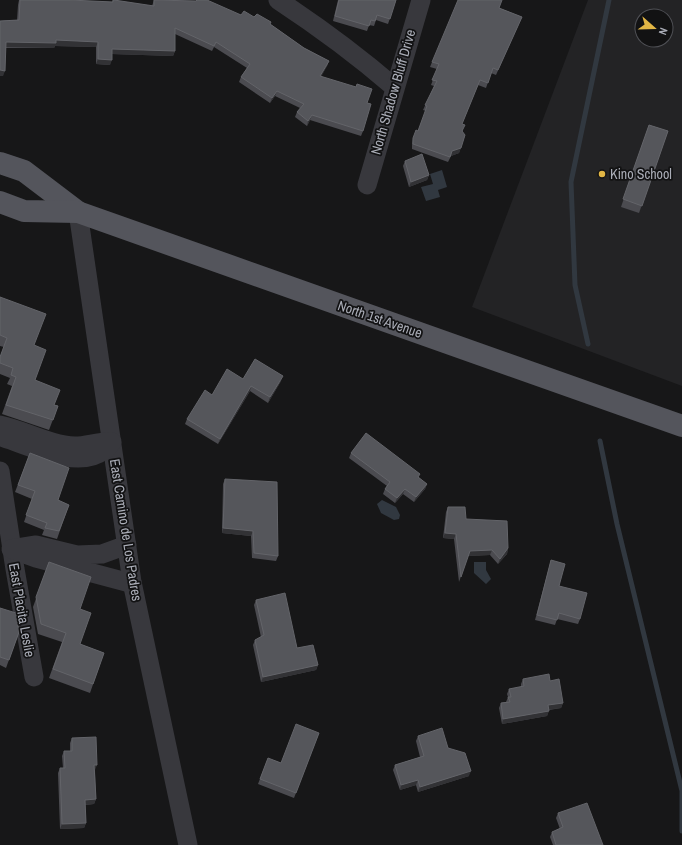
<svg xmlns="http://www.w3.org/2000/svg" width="682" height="845" font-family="'Archivo Narrow',sans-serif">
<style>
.built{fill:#232325;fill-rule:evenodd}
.water{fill:#313840}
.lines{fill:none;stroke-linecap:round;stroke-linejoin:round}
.stream{stroke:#313840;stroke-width:5}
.minor{stroke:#38383d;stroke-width:19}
.major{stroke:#54555c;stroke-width:22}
.wall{fill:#4b4b50}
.shaded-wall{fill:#323235}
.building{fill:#55565b;stroke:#636469}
.poi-dot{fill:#e2b645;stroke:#121213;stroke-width:1.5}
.labels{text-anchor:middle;stroke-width:3.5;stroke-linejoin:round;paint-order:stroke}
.street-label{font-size:14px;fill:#aaadb7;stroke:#121213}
.poi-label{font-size:14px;fill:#aaadb7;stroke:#121213;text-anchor:start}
</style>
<rect width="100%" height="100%" fill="#171718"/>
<path class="built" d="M588,0H682V386L472,307ZM642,16H666V40H642Z"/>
<g class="water">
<path d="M442,170L447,187L438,190L440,197L426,201L421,187L433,184L430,174Z"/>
<path d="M382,500L396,507L400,515L399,519L394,520L381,513L377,504Z"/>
<path d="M474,562H486V570L491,579L486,584L474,573Z"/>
</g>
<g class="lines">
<g class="stream">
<path d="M588,344L575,285L571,182L609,0"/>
<path d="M600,441L617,524L682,791V831"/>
</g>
<g class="minor">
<path d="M278,0C319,27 357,55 394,87"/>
<path d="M367,185L421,0"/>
<path d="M78,212L132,582L188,845"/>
<path d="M0,425C25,430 49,445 75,446C87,446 99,441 112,442C109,445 107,449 103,451C78,470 30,446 4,438L0,433"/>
<path d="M0,471L15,569L34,677"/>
<path d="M127,545L102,554L77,555L36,545L11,549L36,558L130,583L132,582"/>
</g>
<g class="major">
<path d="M0,163L24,171L78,212"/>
<path d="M0,202L24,211L78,212L682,426"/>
</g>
</g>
<g class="wall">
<path d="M19,0L112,2L113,0L152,6L154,0L254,17L271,22L270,24L304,48L329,61L327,66L321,76L367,103L363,131L361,136L310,120L307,126L295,117L297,112L300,108L275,96L270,103L239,82L241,77L247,68L214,47L212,51L175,34V51L173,56L112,54L110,65L96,64V47L55,46L54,48H6L3,76L0,21L17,20L18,5Z"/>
<path d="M338,0H396L388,24L376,20L374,26L369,25L367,31L333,21Z"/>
<path d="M499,8L522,17L496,75L491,73L486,88L478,85L462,124L463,130L462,132L465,135L459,153L451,156L448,162L412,149V143L413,138L418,131L426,111L423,110L434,86L431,85L437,69L430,67L432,62Z"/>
<path d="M649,125L668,131L639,213L621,207Z"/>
<path d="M405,161L429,175L427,180L409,187L403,166Z"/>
<path d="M0,297L34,345L35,380L54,405L58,406L49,430L2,414L12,386L7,384L10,378L0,374V357L4,347L0,346Z"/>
<path d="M243,379L281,381L268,403L250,391L218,444L185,424L187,419Z"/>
<path d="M30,453L58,500L69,505L57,539L42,535L44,530L24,522L32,499L15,492Z"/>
<path d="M351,453L418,477L427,484L425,489L414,502L403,494L395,503L383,494L385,489L387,486L349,458Z"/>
<path d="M225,479L278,556L276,561L252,558L251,536L222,533L223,484Z"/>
<path d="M448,507L508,548L507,554L498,564L490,555L468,556L459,582L454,539L443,538L446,512Z"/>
<path d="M551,560L559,586L580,619L578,624L557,619L555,625L535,620Z"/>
<path d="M49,562L80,609V644L104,653L90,693L49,678L62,642L38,634L33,607Z"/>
<path d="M256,600L297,648L318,665L316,670L261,682L253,645L255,640L261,637L254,605Z"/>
<path d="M0,608L19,632L6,668L0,665Z"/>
<path d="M523,679L550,681L563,703L561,708L549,710L547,716L502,724L499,708L501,703L506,702L508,697L507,694L509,689L521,687V684Z"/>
<path d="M319,733L294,798L258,784L268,758L281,763Z"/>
<path d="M418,736L448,748L469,776L418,792L416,785L400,790L393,770L395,765L420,757L416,741Z"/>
<path d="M72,738L95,770L96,799L94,804L85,805L86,823L84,828L60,829L58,773L60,768H63L62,756L64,751H70V743Z"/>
<path d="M558,813L603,845H553L550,837L552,832L560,829L556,818Z"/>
</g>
<g class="shaded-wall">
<path d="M56,40L98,42L96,47L55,46L54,48L4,47L6,42Z"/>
<path d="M112,49L175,51L173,56L111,54Z"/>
<path d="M98,59L112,60L110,65L96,64Z"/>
<path d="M329,61L327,66L319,81L320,76Z"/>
<path d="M0,70L5,71L3,76H0Z"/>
<path d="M277,91L275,96L270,103L272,98Z"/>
<path d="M312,115L310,120L307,126L308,121Z"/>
<path d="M461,148L459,153L451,156L452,151Z"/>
<path d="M429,175L427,180L409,187L411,182Z"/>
<path d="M283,376L281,381L268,403L270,397Z"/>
<path d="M251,386L250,391L218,444L220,439Z"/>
<path d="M427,484L425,489L414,502L416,497Z"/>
<path d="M405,489L403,494L395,503L397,498Z"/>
<path d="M223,528L253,531L251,536L222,533Z"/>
<path d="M445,533L456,534L454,539L443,538Z"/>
<path d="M508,548L507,554L498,564L500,559Z"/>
<path d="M492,550L490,555L468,556L470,551Z"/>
<path d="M318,665L316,670L261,682L263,677Z"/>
<path d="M563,703L561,708L546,710L548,705Z"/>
<path d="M549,711L547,716L502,724L503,719Z"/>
<path d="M94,765H97L95,770H93Z"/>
<path d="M471,771L469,776L418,792L420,787Z"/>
<path d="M418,780L416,785L400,790L401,785Z"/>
<path d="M96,799L94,804L83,805L85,800Z"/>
<path d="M86,823L84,828L60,829L62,824Z"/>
</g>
<g class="building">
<path d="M20,0H70L113,2V0H114L154,6V0L196,1L197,0H207L241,15L244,11L254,17L257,14L271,22L270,24L304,48L329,61L320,76L356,87L357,84L372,89L367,103L371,104L363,131L312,115L308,121L297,112L304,104L277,91L272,98L241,77L250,64L216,42L214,46L175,28V51L112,49V60L98,59V42L56,40V43L6,42L5,71L0,70V21L19,20Z"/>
<path d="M339,0H396L390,19L377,15L375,21L371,20L369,26L335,16Z"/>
<path d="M458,0H502L499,8L522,17L498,70L493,68L488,83L480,80L462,124L465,125L462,131L465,135L461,148L452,151L450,157L413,144V138L416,130L418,131L427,106L425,105L437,81L432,80L439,64L432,62Z"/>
<path d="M649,125L668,131L642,206L623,199Z"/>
<path d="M422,154L429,175L411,182L405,161Z"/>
<path d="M0,297L46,314L34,345L46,350L35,380L60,390L54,405L58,406L53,420L6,405L16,377L11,375L13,368L0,363V357L7,338L0,335Z"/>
<path d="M255,359L283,376L270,397L251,386L220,439L187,419L205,390L212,395L227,369L243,379Z"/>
<path d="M366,433L420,474L418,477L427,484L416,497L405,489L397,498L385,489L390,482L351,453Z"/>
<path d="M30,453L69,468L58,500L69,505L59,531L45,528L47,523L26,515L35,491L18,485Z"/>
<path d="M225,479L277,482L278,556L254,553L253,531L223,528Z"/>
<path d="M448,507H465L466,519L507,521L508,548L500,559L492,550L470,551L461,577L456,534L445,533Z"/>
<path d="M551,560L565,564L559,586L587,593L580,619L559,613L557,620L537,615Z"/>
<path d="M49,562L91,577L80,609L91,613L80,644L104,653L93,684L53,669L66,633L41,624L36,597Z"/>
<path d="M285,593L297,648L313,645L318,665L263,677L255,640L264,635L256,600Z"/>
<path d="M0,608L16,613L19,632L9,660L0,657Z"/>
<path d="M549,674L550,681L559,679L563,703L548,705L549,711L503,719L501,703L510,702L508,697H511L509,689L524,686L523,679Z"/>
<path d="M296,724L319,733L296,793L260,779L268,758L281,763Z"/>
<path d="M442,728L448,748L465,753L471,771L420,787L418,780L401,785L395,765L424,756L418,736Z"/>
<path d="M96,737L97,765H94L96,799L85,800L86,823L62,824L60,768H65L64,751H72V738Z"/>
<path d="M587,803L603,845H556L552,832L563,827L558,813Z"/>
</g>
<circle class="poi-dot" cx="602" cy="174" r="4"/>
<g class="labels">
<g class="street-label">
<text transform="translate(393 92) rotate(-74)" y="5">North Shadow Bluff Drive</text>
<text transform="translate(380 319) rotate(19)" y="5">North 1st Avenue</text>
<text transform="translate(126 530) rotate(81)" y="5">East Camino de Los Padres</text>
<text transform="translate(22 610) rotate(80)" y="5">East Placita Leslie</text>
</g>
<g class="poi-label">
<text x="610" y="179">Kino School</text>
</g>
</g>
<g transform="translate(654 28) rotate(110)"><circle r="19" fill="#121213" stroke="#4f5055"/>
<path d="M0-3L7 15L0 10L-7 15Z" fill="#e2b645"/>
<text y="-6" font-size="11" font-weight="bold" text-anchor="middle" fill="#aaadb7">N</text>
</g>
</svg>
